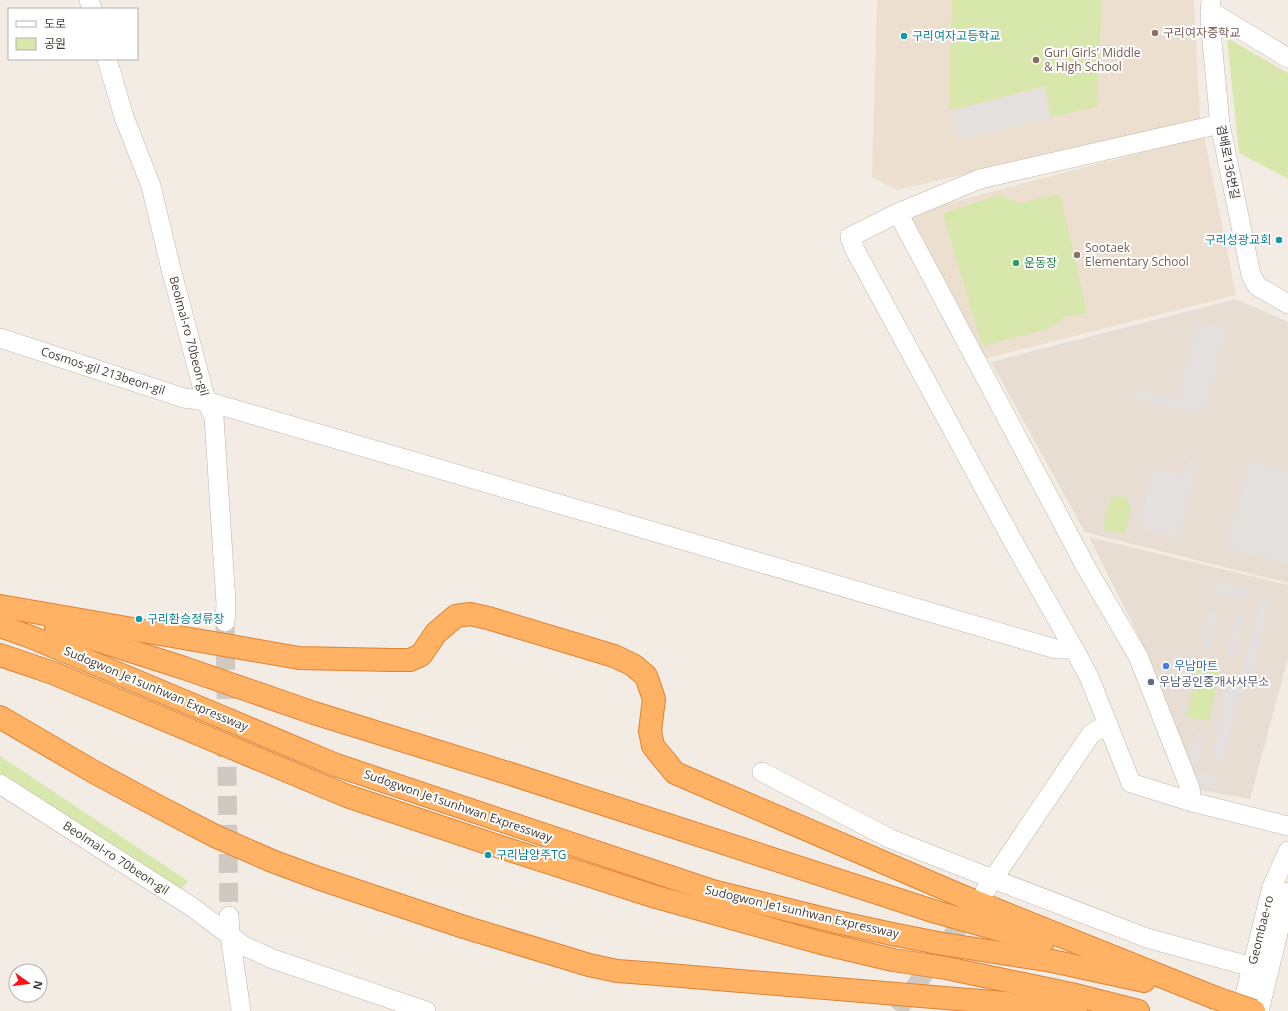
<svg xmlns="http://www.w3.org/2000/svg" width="1288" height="1011" font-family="'Open Sans','Noto Sans KR',sans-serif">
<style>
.residential{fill:#e7ddd3}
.education{fill:#ecdfcf}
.green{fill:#d8e8ad}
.parking{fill:#e4e0de}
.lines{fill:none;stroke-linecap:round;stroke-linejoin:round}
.minor-tunnel{stroke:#d0c9c2;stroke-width:19;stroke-dasharray:19 10;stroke-linecap:butt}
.minor-casing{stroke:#c1b5ab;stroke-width:20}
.highway-casing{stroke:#df8233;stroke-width:24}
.minor{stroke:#fff;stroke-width:19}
.highway{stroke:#ffb164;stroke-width:22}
.highway-bridge-casing{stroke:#df8233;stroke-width:24;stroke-linecap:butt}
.highway-bridge{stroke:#ffb164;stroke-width:22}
.education-dot{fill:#8d6e63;stroke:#fff;stroke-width:1.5}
.culture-dot{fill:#0f9aa8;stroke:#fff;stroke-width:1.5}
.leisure-dot{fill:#2e9e5b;stroke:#fff;stroke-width:1.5}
.shop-dot{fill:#3f7fe0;stroke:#fff;stroke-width:1.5}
.service-dot{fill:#5c6f8a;stroke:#fff;stroke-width:1.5}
.labels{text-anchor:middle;stroke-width:4;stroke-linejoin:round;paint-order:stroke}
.education-label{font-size:12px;fill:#785e54;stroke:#fff;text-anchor:start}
.culture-label{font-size:12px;fill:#0d838f;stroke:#fff;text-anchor:start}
.street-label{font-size:12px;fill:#453c35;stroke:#fff}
.leisure-label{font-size:12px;fill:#27864d;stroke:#fff;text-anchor:start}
.shop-label{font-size:12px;fill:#366cbe;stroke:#fff;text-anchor:start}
.service-label{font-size:12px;fill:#4e5e75;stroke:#fff;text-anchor:start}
</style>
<rect width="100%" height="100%" fill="#f3ece5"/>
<g class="residential">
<path d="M1236,299L1288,322V583L1085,532L991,362Z"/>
<path d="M1089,537L1288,585V658L1250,799L1195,789L1145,649Z"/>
</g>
<g class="education">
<path d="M877,0H1194L1200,119L897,190L872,177Z"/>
<path d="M1204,136L1236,295L984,359L903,215Z"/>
</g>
<g class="green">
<path d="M952,0H1102L1097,107L1051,117L1045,86L952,110L949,109Z"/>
<path d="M1227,38L1288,73V179L1239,153Z"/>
<path d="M1060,194L1087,313L1065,317L1048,329L982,346L943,214L995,196H1001L1021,203Z"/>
<path d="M1120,496L1127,498L1131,509L1125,534L1103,529L1110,498Z"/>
<path d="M1199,666L1220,671L1209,721L1187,717Z"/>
<path d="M0,756L188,881L178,892L0,781Z"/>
</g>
<g class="parking">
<path d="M1043,89L1050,118L959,140L952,111Z"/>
<path d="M1198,323L1227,330L1206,407L1201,405L1199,415L1132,397L1134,389L1177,400Z"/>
<path d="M1188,459L1198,462L1179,538L1138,528L1153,468L1184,476Z"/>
<path d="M1249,462L1288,472V563L1226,547Z"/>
<path d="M1216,582L1249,590L1247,599L1214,592Z"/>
<path d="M1260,598L1270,600L1253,677L1242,674Z"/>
<path d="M1210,609L1218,610L1209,651L1201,649Z"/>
<path d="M1236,616L1244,617L1234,658L1227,656Z"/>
<path d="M1229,679L1242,682L1225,761L1212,758Z"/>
<path d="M1196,732L1205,734L1198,766L1188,764Z"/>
<path d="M1195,772L1218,777L1215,788L1193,783Z"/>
</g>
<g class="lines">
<g class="minor-tunnel">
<path d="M225,622L229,916"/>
<path d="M897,1011L972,909"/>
</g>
<g class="minor-casing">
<g id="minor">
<path d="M89,0L92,9"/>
<path d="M1211,0L1210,21L1220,124L1251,275L1257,286L1288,304"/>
<path d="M1210,11L1288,58"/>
<path d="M107,59L124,117L151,186L170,265L206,401L214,417L226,603L225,622"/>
<path d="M1220,124L980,179L898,213L1087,569L1138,656L1190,788L1192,802L1288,826"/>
<path d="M0,338L184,398L206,401C489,485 773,565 1056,649H1074L1015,545L855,250L850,237L898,213"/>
<path d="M1074,649L1089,677L1131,783L1192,802"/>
<path d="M762,772L891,839L993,879L1147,938L1252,967"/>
<path d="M0,784L192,907L244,946L273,959L426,1011"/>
<path d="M985,891L1091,734L1108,724"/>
<path d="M229,916L230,935L241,1011"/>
<path d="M1241,1011L1272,887L1288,851"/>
<path d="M1259,1011L1288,892"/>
</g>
</g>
<g class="highway-casing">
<g id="highway">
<path d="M0,606L299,658L392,660H410L421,655L436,633L456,616L470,614L488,618L614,656L633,665L646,676L654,699L650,731L653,746L675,773L964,897L1213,997"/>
<path d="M0,626L31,637L336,765L712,891L837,922L892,934L943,944L1052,961L1144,981"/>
<path d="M56,627L184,668L314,713L511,774L936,912L1043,942"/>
<path d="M0,655L53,673L347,796L488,843L656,897L821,943L893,960L946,968L1071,994L1138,1011"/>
<path d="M0,717L94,772L161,808L217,837L272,861L318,878L464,927L589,965L617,971L657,974L1005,1003L1076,1011"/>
</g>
</g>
<use href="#minor" class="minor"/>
<use href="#highway" class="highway"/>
<g class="highway-bridge-casing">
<path id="highway-bridge" d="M1213,997L1254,1011"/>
</g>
<use href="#highway-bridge" class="highway-bridge"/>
</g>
<g class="education-dot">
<circle cx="1155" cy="33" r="4"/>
<circle cx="1036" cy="60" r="4"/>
<circle cx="1077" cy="255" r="4"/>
</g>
<g class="culture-dot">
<circle cx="904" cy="36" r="4"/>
<circle cx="1279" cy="240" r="4"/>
<circle cx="139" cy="619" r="4"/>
<circle cx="488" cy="855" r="4"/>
</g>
<circle class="leisure-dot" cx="1016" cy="263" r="4"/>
<circle class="shop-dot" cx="1166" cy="666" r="4"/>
<circle class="service-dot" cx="1151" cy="682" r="4"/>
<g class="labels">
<g class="education-label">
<text x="1163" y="37">구리여자중학교</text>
<text x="1044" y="57">Guri Girls' Middle<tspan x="1044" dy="14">&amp; High School</tspan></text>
<text x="1085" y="252">Sootaek<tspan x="1085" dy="14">Elementary School</tspan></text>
</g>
<g class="culture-label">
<text x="912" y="40">구리여자고등학교</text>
<text x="1271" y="244" text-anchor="end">구리성광교회</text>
<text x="147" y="623">구리환승정류장</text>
<text x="496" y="859">구리남양주TG</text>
</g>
<g class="street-label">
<text transform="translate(1228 162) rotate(79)" y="4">겸배로136번길</text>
<text transform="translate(189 336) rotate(75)" y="4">Beolmal-ro 70beon-gil</text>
<text transform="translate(103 371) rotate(18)" y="4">Cosmos-gil 213beon-gil</text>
<text transform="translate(156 689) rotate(23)" y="4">Sudogwon Je1sunhwan Expressway</text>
<text transform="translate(458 806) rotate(19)" y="4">Sudogwon Je1sunhwan Expressway</text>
<text transform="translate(116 858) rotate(33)" y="4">Beolmal-ro 70beon-gil</text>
<text transform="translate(802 912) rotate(13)" y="4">Sudogwon Je1sunhwan Expressway</text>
<text transform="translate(1261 930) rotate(-76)" y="4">Geombae-ro</text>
</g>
<g class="leisure-label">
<text x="1024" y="267">운동장</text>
</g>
<g class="shop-label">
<text x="1174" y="670">우남마트</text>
</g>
<g class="service-label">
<text x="1159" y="686">우남공인중개사사무소</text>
</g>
</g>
<rect x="8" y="8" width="130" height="52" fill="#ffffff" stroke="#b5b1ae"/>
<rect x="16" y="21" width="20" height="6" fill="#ffffff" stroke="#b5b1ae"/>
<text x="44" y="28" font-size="12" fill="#453c35">도로</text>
<rect x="16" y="38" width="20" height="12" fill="#d8e8ad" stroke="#b5b1ae"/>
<text x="44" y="48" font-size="12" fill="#453c35">공원</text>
<g transform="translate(28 983) rotate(104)"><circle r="19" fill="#ffffff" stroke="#b5b1ae"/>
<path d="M0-3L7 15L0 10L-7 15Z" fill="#fc1318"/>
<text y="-6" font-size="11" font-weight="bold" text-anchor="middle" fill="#453c35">N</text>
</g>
</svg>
